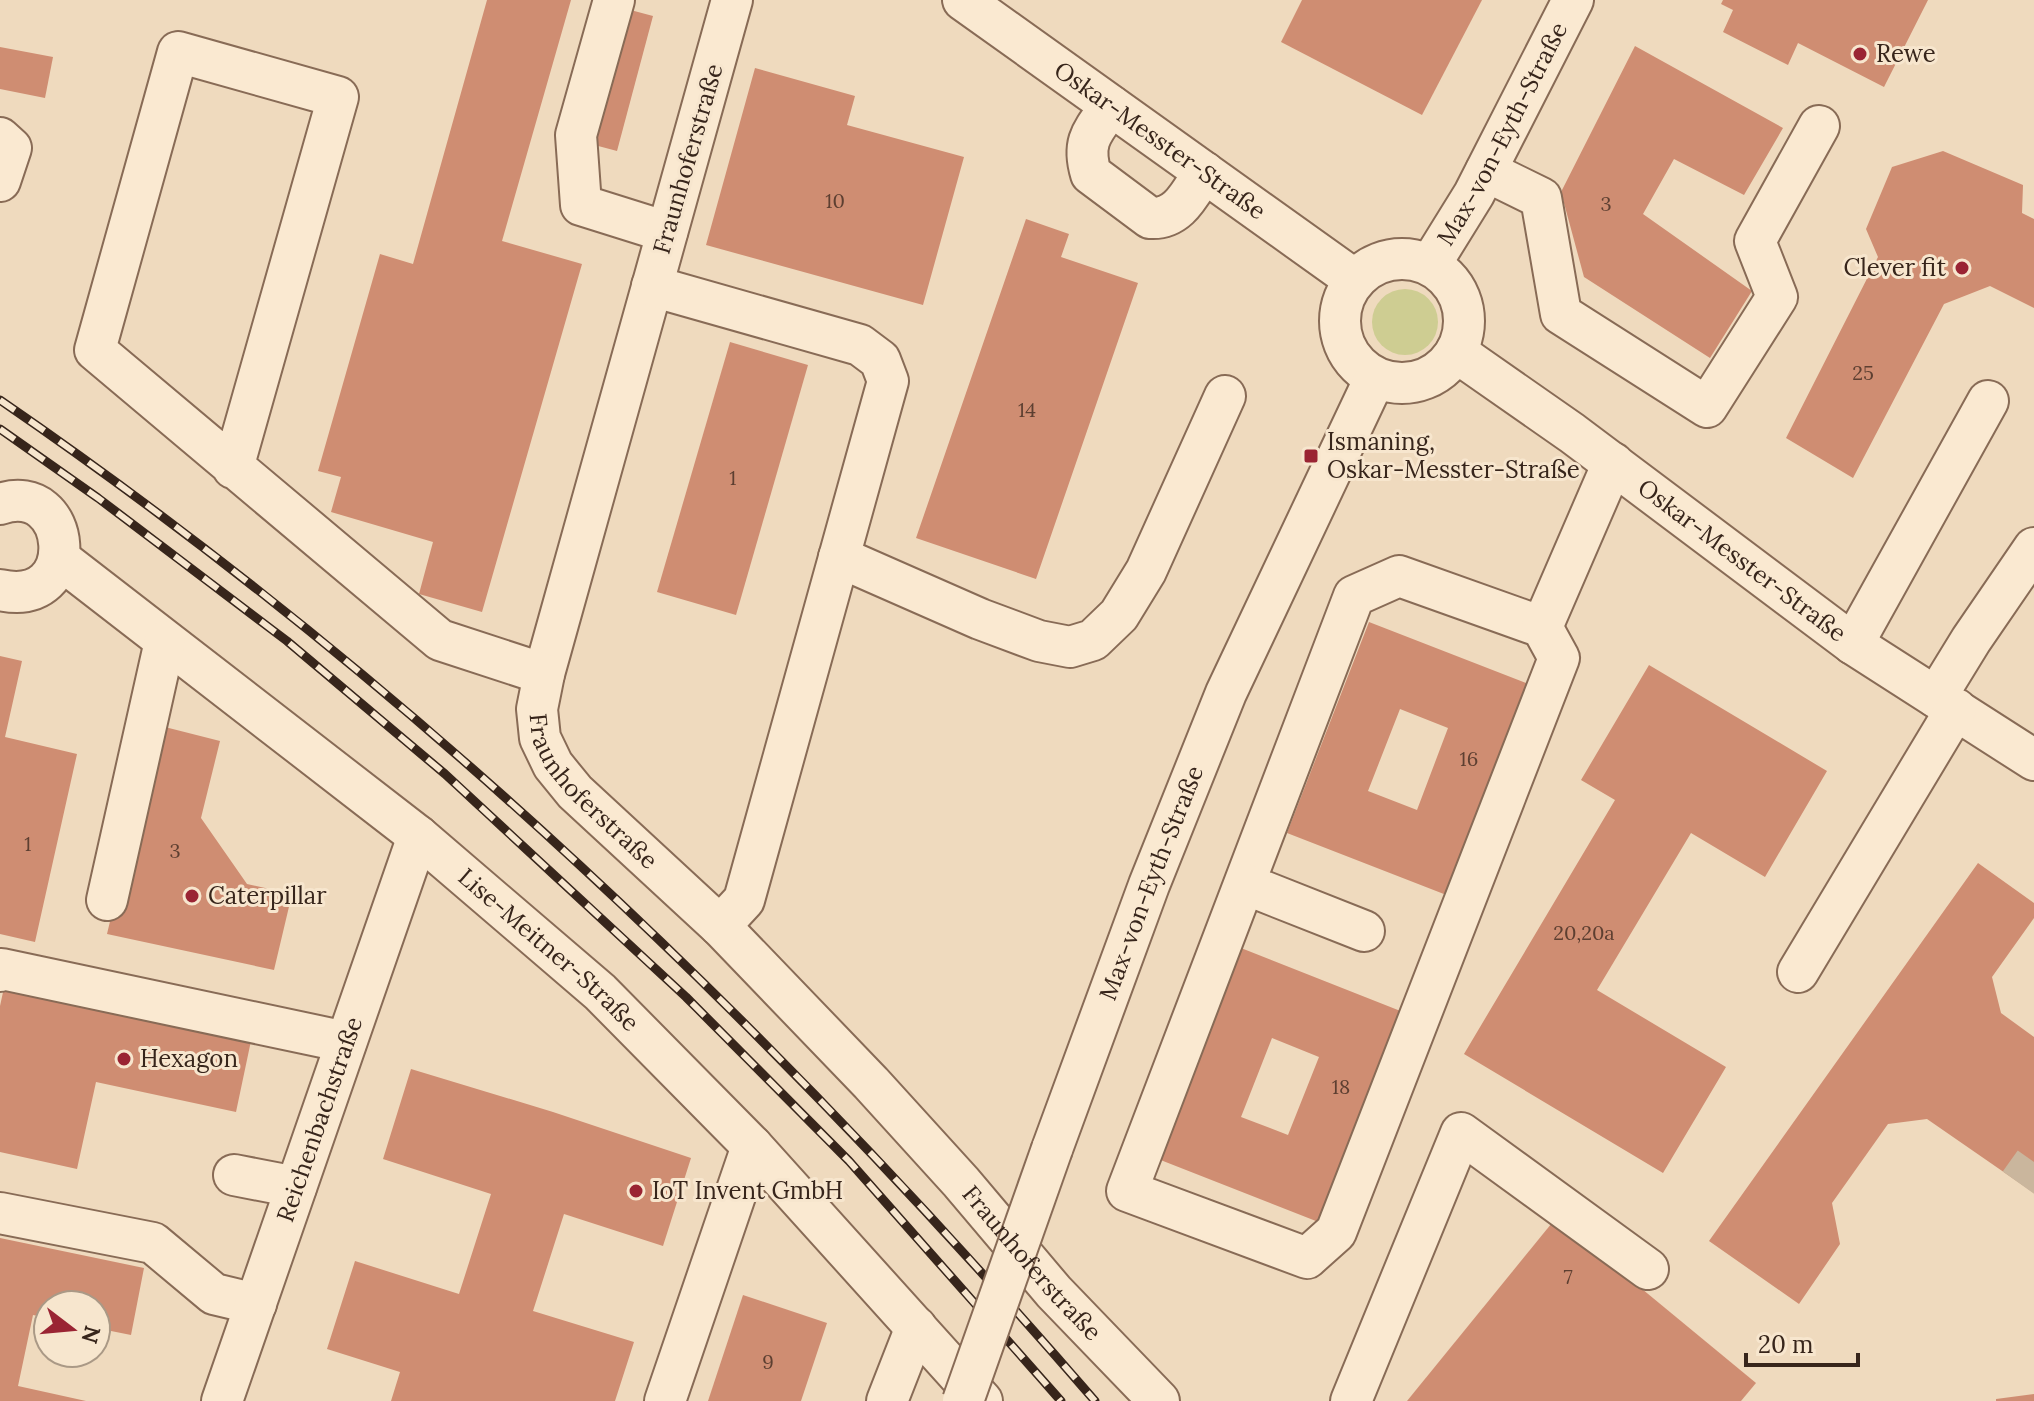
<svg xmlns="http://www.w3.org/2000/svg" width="2034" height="1401" font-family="Lora,serif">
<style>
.green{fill:#cecd92}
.building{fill:#cf8d72;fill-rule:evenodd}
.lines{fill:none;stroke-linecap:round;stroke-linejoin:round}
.minor-tunnel{stroke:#cab69d;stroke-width:40;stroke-dasharray:40 20;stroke-linecap:butt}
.minor-casing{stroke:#886b56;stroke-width:44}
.minor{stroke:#fae9d1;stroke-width:40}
.rail-casing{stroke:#37251b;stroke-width:9}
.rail{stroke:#f7e6ce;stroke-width:6;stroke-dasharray:18;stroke-linecap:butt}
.minor-bridge-casing{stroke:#886b56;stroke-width:44;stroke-linecap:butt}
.minor-bridge{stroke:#fae9d1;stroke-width:40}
.poi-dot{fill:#9a2433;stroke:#f7e6ce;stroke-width:3}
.labels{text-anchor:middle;stroke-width:6;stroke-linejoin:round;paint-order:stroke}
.number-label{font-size:20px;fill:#5d3f31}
.poi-label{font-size:24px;fill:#37251b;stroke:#f7e6ce;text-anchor:start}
.street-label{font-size:24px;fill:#37251b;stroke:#f7e6ce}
</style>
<rect width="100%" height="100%" fill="#efdabe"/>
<circle class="green" cx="1405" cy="322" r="33"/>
<g class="building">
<path d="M487,0H571L502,241L582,264L482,612L419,594L433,542L331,512L341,477L318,471L380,254L413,264Z"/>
<path d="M1302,0H1482L1422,115L1281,42Z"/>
<path d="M1723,0H1928L1884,87L1798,43L1788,65L1723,32L1733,10L1721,4Z"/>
<path d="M623,8L653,16L617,151L587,143Z"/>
<path d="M1635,46L1783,128L1744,195L1674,159L1643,214L1752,291L1710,358L1584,277L1561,192Z"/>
<path d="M0,47L53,57L45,98L0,89Z"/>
<path d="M755,68L855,96L847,125L964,157L923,305L706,245Z"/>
<path d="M1943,151L2023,185L2022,213L2034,219V308L1990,286L1944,304L1853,478L1786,438L1878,257L1866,229L1892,167Z"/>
<path d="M1026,219L1069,234L1061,257L1138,283L1036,579L916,538Z"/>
<path d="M730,342L808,365L736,615L657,592Z"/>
<path d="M1369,622L1531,685L1449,896L1287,833ZM1400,709L1448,728L1417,810L1368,791Z"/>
<path d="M0,656L22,661L5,737L77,754L35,942L0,934Z"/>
<path d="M1649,665L1827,771L1765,877L1691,833L1597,990L1726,1067L1663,1173L1464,1054L1615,800L1581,780Z"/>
<path d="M157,725L220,741L201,818L247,884L292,894L274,970L107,934Z"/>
<path d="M1978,863L2034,903V918L1992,977L2001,1013L2034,1037V1193L1927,1119L1888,1124L1832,1203L1840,1244L1799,1304L1709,1241Z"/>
<path d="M1241,948L1403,1012L1321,1223L1158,1159ZM1272,1038L1319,1057L1288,1135L1241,1117Z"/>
<path d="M5,983L252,1036L236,1112L96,1082L77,1169L0,1152V1006Z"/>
<path d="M411,1069L553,1112L691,1158L663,1246L564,1214L533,1311L634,1342L615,1401H391L400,1372L327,1349L355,1261L459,1294L491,1194L383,1159Z"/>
<path d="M1556,1218L1756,1383L1741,1401H1407Z"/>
<path d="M0,1238L144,1268L131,1335L96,1328V1305H48V1318L33,1315L18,1386L86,1401H0Z"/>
<path d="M743,1295L827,1323L801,1401H708Z"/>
<path d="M2034,1394V1401H1996V1399Z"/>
</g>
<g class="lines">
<path class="minor-tunnel" d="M2019,1183L2034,1162"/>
<g class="minor-casing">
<g id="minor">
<path d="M614,0L576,135L581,205L667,232"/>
<path id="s1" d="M732,0L544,674L537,709L540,738L553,765L575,792L720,926L871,1083L961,1182L1054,1292L1159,1401"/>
<path id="s2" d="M963,0L1355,280"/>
<path d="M1111,106C1093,131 1081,141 1091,174L1150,218C1179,220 1190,193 1204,172"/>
<path d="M0,138L11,148L0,181"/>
<path d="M1486,171L1541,198L1561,314L1707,407L1777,297L1755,241L1819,126"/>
<circle cx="1402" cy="321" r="62"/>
<path id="s3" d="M1430,265L1474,194L1573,0"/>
<path d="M652,286L860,345L880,360L888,381L744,900L720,926"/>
<path id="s4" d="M1456,352L1572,433L1853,644L2034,760"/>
<path d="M233,468L338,97L178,52L95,350L440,640L544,674"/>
<path d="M0,504C73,479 85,609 0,590"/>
<path d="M839,557L980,619L1039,641L1070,647L1093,640L1119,615L1146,571L1225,396"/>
<path id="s5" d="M60,559L418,836L600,992L752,1146L982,1401"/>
<path d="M1399,576L1542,627L1559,658L1336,1232L1307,1258L1127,1191L1354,596Z"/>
<path d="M1542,627L1613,463"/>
<path d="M1853,644L1988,401"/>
<path d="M1936,697L1971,640L2034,548"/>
<path d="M1245,884L1364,931"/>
<path d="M107,900L165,641"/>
<path d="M0,971L2,969L346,1042"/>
<path d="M1798,972L1956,709"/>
<path id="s6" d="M1052,1149L1149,885L1226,693L1375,378"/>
<path d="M234,1175L296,1187"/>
<path d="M0,1213L153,1243L214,1294L256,1304"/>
<path id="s7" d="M222,1401L418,836"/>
<path d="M665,1401L752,1146"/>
<path d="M887,1401L916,1327"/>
<path d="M1351,1401L1461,1133L1648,1269"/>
</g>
</g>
<use href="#minor" class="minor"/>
<g class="rail-casing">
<g id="rail">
<path d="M0,400C411,682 770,1025 1095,1401"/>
<path d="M0,429L98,498L287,641L445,774L686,997L849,1161L1061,1401"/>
</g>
</g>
<use href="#rail" class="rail"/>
<g class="minor-bridge-casing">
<path id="minor-bridge" d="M963,1401L1052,1149"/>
</g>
<use href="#minor-bridge" class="minor-bridge"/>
</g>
<g class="poi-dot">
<circle cx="1860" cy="54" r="8"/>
<circle cx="1962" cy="268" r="8"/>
<rect x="1303" y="448" width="16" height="16" rx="4"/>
<circle cx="192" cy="896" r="8"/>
<circle cx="124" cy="1059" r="8"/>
<circle cx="636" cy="1191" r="8"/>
</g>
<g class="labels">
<g class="number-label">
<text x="835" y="208">10</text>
<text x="1606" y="211">3</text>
<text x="1863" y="380">25</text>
<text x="1027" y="417">14</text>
<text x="733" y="485">1</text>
<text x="1469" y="766">16</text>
<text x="28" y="851">1</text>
<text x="175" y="858">3</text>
<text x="1584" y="940">20,20a</text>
<text x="1341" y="1094">18</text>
<text x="1568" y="1284">7</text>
<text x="768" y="1369">9</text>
</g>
<g class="poi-label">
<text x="1876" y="62">Rewe</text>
<text x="1946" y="276" text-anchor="end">Clever fit</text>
<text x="1327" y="450">Ismaning,<tspan x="1327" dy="28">Oskar-Messter-Straße</tspan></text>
<text x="208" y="904">Caterpillar</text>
<text x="140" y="1067">Hexagon</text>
<text x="652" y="1199">IoT Invent GmbH</text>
</g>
<g class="street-label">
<text dy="8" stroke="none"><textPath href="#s3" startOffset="150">Max-von-Eyth-Straße</textPath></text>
<text dy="8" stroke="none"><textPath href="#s2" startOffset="242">Oskar-Messter-Straße</textPath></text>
<text transform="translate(688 159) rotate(-74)" y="8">Fraunhoferstraße</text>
<text dy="8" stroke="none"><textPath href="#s4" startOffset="354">Oskar-Messter-Straße</textPath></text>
<text dy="8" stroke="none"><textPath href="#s1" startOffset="838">Fraunhoferstraße</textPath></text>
<text dy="8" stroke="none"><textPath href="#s6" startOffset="284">Max-von-Eyth-Straße</textPath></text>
<text dy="8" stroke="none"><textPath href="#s5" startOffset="626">Lise-Meitner-Straße</textPath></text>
<text dy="8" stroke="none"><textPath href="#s7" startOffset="298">Reichenbachstraße</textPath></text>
<text dy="8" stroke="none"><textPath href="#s1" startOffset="1486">Fraunhoferstraße</textPath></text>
</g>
</g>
<g transform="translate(72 1329) rotate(106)"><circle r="38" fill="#f7e6ce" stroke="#aa9986" stroke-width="2"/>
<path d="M0-6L14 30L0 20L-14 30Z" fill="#9a2433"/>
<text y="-12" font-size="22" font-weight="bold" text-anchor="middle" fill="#37251b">N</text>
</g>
<path d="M1746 1353v12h112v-12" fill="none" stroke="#37251b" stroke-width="4"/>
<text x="1758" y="1353" font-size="24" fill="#37251b" stroke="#f7e6ce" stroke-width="6" paint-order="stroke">20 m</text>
</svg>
